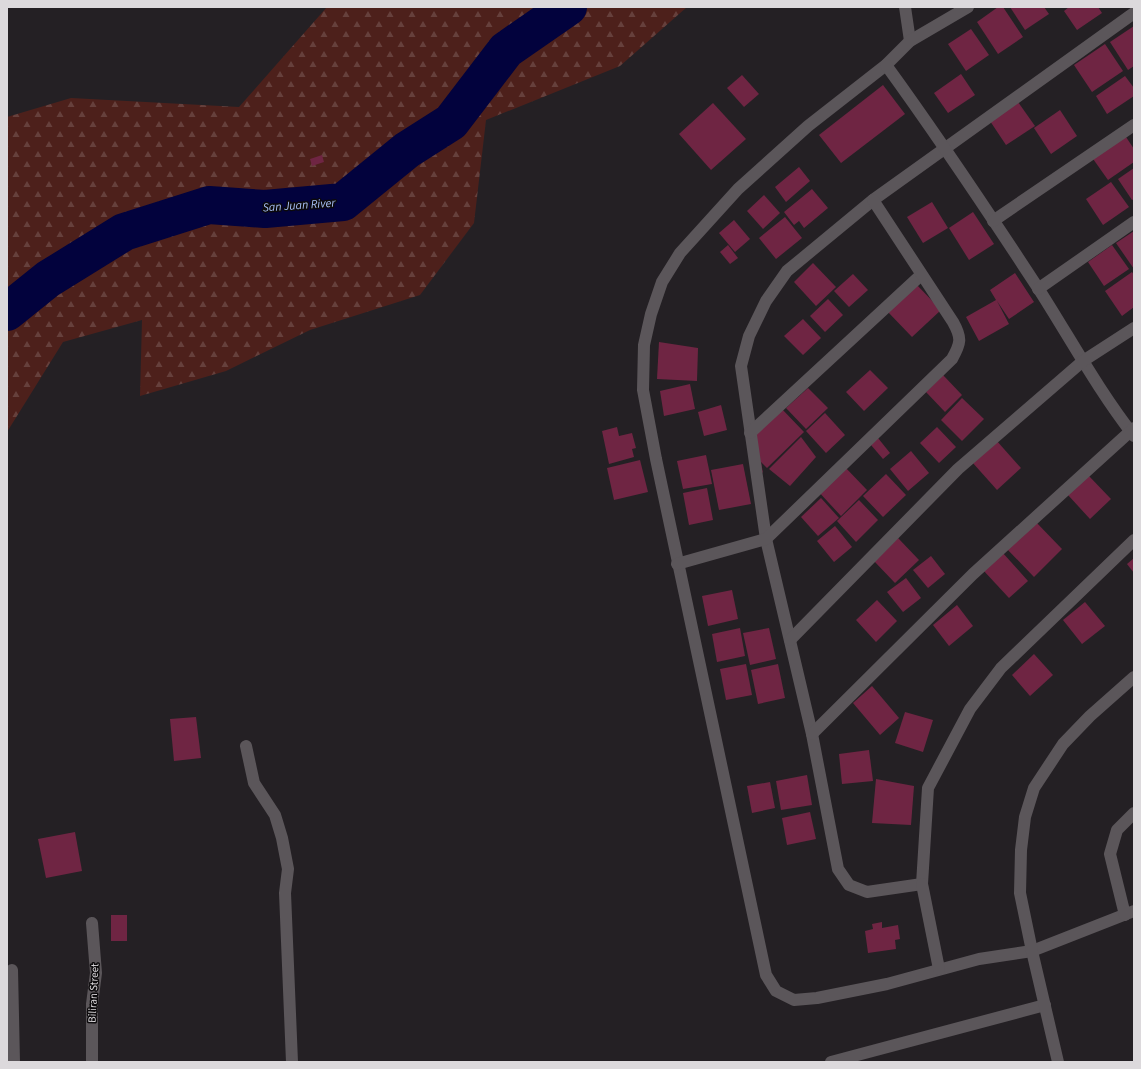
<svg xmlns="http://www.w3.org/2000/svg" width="1141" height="1069" font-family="'Source Sans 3',sans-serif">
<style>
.forest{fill:url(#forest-firs)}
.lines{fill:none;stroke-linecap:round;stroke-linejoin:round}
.river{stroke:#02023d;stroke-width:38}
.building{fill:#6f2543}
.minor{stroke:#5b565a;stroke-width:12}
.labels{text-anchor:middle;stroke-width:3;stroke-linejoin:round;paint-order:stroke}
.street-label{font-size:11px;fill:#dcd9dc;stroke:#0c0a0c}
.water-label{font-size:12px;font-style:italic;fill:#a7bff6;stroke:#0c0a0c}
</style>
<defs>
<pattern id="forest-firs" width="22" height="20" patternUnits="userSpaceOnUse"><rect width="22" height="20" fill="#4d201b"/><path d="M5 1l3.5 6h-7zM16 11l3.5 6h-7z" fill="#66403c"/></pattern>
</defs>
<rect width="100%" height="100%" fill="#242024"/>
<path class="forest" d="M327,7H687L620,66L486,120L474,223L420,295L310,330L226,371L140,396L142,320L63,342L7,432V117L71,98L239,107Z"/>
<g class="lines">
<path class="river" d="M7,312L48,279L124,232L209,205L265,209L343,202L407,150L451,122L506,50L568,7"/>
</g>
<g class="building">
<path d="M998,7H1003L1023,37L998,54L977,22Z"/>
<path d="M1010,7H1044L1049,14L1025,30Z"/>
<path d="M1069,7H1098L1102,13L1077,30L1064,11Z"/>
<path d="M1134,26V66L1128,70L1110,42Z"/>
<path d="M971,29L989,55L966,71L948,44Z"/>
<path d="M1105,44L1123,71L1092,92L1074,65Z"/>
<path d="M961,74L975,95L948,113L934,93Z"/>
<path d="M742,75L759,94L744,107L727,88Z"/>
<path d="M1125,76L1134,88V96L1107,114L1096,96Z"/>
<path d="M883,85L905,114L841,163L819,135Z"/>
<path d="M1018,102L1035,126L1006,145L990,121Z"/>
<path d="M713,103L746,139L711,170L679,134Z"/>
<path d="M1060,110L1077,136L1051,154L1034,128Z"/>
<path d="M1124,134L1134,149V162L1108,180L1091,156Z"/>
<path d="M322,155L324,162L312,166L310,159Z"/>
<path d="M799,167L810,181L786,202L775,187Z"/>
<path d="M1134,168V199L1132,200L1118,179Z"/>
<path d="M1111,182L1129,207L1103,225L1086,199Z"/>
<path d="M812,189L828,208L804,228L799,221L794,225L784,212Z"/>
<path d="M764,195L780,213L763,229L747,211Z"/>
<path d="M932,202L948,228L923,243L907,217Z"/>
<path d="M973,212L994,244L969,260L949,228Z"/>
<path d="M785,217L802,238L776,259L759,238Z"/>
<path d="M734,220L750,239L735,252L719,233Z"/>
<path d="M1134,231V269L1116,243Z"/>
<path d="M728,245L738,258L730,264L720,252Z"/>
<path d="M1112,245L1129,269L1104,286L1088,262Z"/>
<path d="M813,263L836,287L816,306L794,282Z"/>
<path d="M1132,272L1134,275V307L1122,316L1105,291Z"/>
<path d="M1015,273L1034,302L1009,319L997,301L1009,324L979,341L966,317L996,300L990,290Z"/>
<path d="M853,274L868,290L849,307L834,291Z"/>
<path d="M915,283L941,310L912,337L887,311Z"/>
<path d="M828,299L843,315L825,332L810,316Z"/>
<path d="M803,319L821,338L803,355L784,336Z"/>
<path d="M659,342L698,348L697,381L657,379Z"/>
<path d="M870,370L888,388L864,411L846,392Z"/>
<path d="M943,375L962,395L945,412L926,392Z"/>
<path d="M690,384L695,409L664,416L660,391Z"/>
<path d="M808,388L828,408L806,429L786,408Z"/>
<path d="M962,398L984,419L962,441L941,420Z"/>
<path d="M721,405L727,430L704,436L698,412Z"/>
<path d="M781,408L804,432L767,468L761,462L763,473L760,470L753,435Z"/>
<path d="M825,413L845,435L826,453L806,431Z"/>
<path d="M617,427L619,436L632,433L636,448L632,449L634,457L609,464L602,431Z"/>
<path d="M937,427L956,447L939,463L920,443Z"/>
<path d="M801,437L816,457L790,486L769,469Z"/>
<path d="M878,438L890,453L883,459L871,445Z"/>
<path d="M996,440L1021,468L997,490L972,462Z"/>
<path d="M911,451L929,473L908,491L890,469Z"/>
<path d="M706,455L712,484L683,489L677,461Z"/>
<path d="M640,460L648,492L614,500L607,468Z"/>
<path d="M743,464L751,504L719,510L711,470Z"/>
<path d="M843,465L867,490L841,516L817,490Z"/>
<path d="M886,474L906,495L883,517L863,496Z"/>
<path d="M1088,475L1111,499L1090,519L1068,495Z"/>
<path d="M707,488L713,520L689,525L683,493Z"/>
<path d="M821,498L839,518L818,536L801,517Z"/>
<path d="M859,500L878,520L856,542L837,521Z"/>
<path d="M1034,520L1062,549L1034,577L1006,548Z"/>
<path d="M835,526L852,547L834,562L817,541Z"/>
<path d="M898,538L919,560L895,583L874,561Z"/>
<path d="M1002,552L1028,581L1009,598L983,570Z"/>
<path d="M931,556L945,574L928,588L913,570Z"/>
<path d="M1134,558V573L1127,564Z"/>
<path d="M906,578L921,598L903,612L887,592Z"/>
<path d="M732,590L738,619L708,626L702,596Z"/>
<path d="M877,600L897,621L876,642L856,620Z"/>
<path d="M1085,602L1105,626L1082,644L1063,620Z"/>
<path d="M957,605L973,626L949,646L933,625Z"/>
<path d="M740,628L745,656L717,662L712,634Z"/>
<path d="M769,628L776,659L750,665L743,633Z"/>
<path d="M1034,654L1053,675L1030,696L1012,675Z"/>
<path d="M746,664L752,695L726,700L720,669Z"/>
<path d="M778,664L785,698L758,704L751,670Z"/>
<path d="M872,686L899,718L880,735L853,703Z"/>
<path d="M905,712L933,720L923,752L895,743Z"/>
<path d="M196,717L201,758L174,761L170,719Z"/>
<path d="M869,750L873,781L842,784L839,754Z"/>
<path d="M807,775L812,805L781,810L776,781Z"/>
<path d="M876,779L914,786L911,825L872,823Z"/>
<path d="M770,782L775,808L752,813L747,786Z"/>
<path d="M810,812L816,839L787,845L782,818Z"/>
<path d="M75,832L82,871L46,878L38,839Z"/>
<rect x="111" y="915" width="16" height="26"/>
<path d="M882,922V928L898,925L900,939L895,940L896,949L868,953L865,931L873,929L872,924Z"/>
</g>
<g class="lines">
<g class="minor">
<path d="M905,7L910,41"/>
<path d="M968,7L910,41L886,65L808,126L738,189L680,253L662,282L651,314L644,345L643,390L656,459L766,975L776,991L794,1000L817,998L887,984L979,959L1032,951L1134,911"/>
<path d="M1134,13L873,200L787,271L766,301L749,336L741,366L766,539L812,734L838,869L849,885L867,892L922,884L928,788L970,709L1001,668L1134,540"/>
<path d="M886,65C939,138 989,213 1038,288C1070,338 1098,390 1134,436"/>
<path d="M993,221L1134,125"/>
<path d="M1038,289L1134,222"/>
<path d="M750,433L921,275"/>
<path d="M677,564L766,539L952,359C961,343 962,338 953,322L873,200"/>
<path d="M790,640L958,469L1083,361L1134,328"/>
<path d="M812,734L973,574L1134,428"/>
<path d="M246,746L254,783L275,815L282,838L288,869L285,893L292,1062"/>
<path d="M922,884L939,969"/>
<path d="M1125,915L1110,854L1117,830L1134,813"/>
<path d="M12,970L14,1062"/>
<path d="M92,1062V1004L96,973L92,923"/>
<path d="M831,1062L1045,1005"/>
<path d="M1058,1062L1032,951L1020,893L1021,850L1025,817L1034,788L1063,744L1090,716L1134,677"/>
</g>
</g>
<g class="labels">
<g class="street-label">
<text transform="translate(93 993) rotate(-87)" y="4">Biliran Street</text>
</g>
<g class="water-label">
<text transform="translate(299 205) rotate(-4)" y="4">San Juan River</text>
</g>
</g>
<rect width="1141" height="1069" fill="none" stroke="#dcd9dc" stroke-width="16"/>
</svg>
